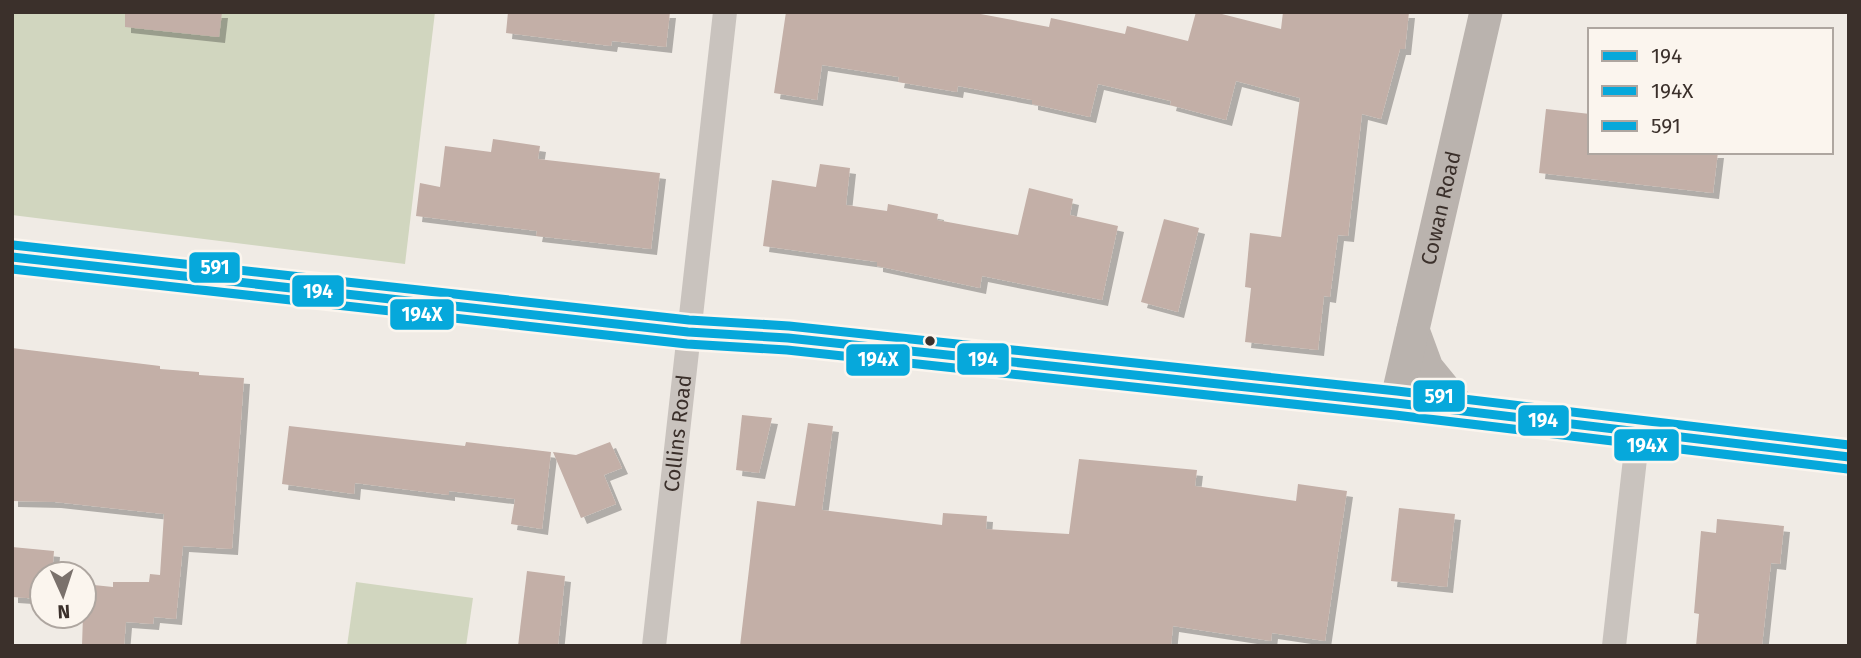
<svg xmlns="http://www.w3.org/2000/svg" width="1861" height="658" font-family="'Fira Sans',sans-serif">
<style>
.green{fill:#d1d6bf}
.building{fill:#c3afa7;filter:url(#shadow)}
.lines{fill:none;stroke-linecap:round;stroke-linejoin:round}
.street{stroke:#c9c3be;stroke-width:24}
.secondary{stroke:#bab3ae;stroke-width:33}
.bus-1-casing{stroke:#fbf5ee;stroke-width:14}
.bus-2-casing{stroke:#fbf5ee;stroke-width:14}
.bus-3-casing{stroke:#fbf5ee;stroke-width:14}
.bus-1{stroke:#06a8db;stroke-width:9}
.bus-2{stroke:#06a8db;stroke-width:9}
.bus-3{stroke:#06a8db;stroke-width:9}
.bus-dot{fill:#3b302b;stroke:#fbf5ee;stroke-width:2.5}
.labels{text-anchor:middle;stroke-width:5;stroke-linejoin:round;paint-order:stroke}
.street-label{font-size:21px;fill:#3b302b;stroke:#fbf5ee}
.line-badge{stroke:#fbf5ee;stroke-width:2.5}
.badge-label{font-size:19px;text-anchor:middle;font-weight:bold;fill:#fff}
</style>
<defs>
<filter id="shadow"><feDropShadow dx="6" dy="6" stdDeviation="0" flood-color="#0004"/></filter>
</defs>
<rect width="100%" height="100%" fill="#f0ebe5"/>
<g class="green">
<path d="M12,12H435L405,264L12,215Z"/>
<path d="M356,582L473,598L466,646H347Z"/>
</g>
<g class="building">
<path d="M125,12H222L219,37L125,27Z"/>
<path d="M508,12H670L666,47L612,41L611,46L506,33Z"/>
<path d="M786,12H970L1049,27L1051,18L1125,34L1127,26L1188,41L1196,12H1214L1281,29L1283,12H1409L1405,49H1400L1381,119L1362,114L1348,236L1338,235L1330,297L1324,296L1318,350L1245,342L1251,288L1245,287L1250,233L1281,237L1300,98L1236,81L1226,120L1170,105L1171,101L1098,84L1090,117L1032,104V100L958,86L957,92L898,82L899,77L822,65L817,100L774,93Z"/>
<path d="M1546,109L1590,114V152H1718L1713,193L1539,173Z"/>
<path d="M493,139L540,146L538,159L660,173L651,249L536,236L537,231L416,216L420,183L440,187L445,146L491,152Z"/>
<path d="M820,164L850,168L846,205L887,211L888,204L938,214L937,220L1018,235L1029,188L1073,199L1070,215L1118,226L1102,300L982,276L980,288L877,266V262L763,246L772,180L816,187Z"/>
<path d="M1164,219L1199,228L1178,312L1141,302Z"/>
<path d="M12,348L160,366V369L199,372V375L244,378L232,549L183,546L176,619L154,617L153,624L126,622L124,646H82L84,584L113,587V582H149L150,574L160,575L164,514L55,502L12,501Z"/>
<path d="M742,415L772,418L759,473L736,470Z"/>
<path d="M808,423L833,426L822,510L942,525L943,513L987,516L986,529L1069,534L1079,459L1197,470L1195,486L1296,501L1298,484L1347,491L1325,641L1272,633L1271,641L1173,626L1171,646H740L757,501L795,506Z"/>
<path d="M289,426L465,446L466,442L551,452L542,529L511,524L515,499L449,491V495L355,483L354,494L282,484Z"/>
<path d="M610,442L622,468L604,475L616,504L581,518L553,452L576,455Z"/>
<path d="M1399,508L1455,514L1447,587L1391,581Z"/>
<path d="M1717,519L1784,526L1780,564L1771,563L1762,646H1696L1699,614L1694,613L1701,531L1716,533Z"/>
<path d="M12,547L54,551L52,574H42V599L12,597Z"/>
<path d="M527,571L565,576L558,646H518Z"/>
</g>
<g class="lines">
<g class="street">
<path id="s1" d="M654,646L725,12"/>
<path d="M1614,646L1638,432"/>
</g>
<g class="secondary">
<path d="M12,257L688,332L788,338L1396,403L1849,457"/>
<path d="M1413,330L1427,368L1462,411"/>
<path id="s2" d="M1396,403L1486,12"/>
</g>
<g class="bus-1-casing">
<path id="bus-1" d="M12,257L688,332L788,338L1396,403L1849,457"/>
</g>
<g class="bus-2-casing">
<path id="bus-2" d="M12,269L687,344L787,350L1395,415L1848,469"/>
</g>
<g class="bus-3-casing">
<path id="bus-3" d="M13,245L689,320L789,326L1397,391L1849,445"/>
</g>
<use href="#bus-1" class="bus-1"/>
<use href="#bus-2" class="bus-2"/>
<use href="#bus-3" class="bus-3"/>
</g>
<circle class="bus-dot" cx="930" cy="341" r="6"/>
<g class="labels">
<g class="street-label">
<text dy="7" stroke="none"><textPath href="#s2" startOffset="200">Cowan Road</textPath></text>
<text dy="7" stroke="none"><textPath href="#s1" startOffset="214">Collins Road</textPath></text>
</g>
</g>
<g class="line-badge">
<rect x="188" y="251" width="53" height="33" rx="7" fill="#06a8db"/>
<rect x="291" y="274" width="54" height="34" rx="7" fill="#06a8db"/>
<rect x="389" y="298" width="66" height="33" rx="7" fill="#06a8db"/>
<rect x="956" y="342" width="54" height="34" rx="7" fill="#06a8db"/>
<rect x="845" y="343" width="66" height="34" rx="7" fill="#06a8db"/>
<rect x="1412" y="379" width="54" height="34" rx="7" fill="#06a8db"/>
<rect x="1517" y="404" width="53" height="33" rx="7" fill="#06a8db"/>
<rect x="1613" y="428" width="67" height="34" rx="7" fill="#06a8db"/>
</g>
<g class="badge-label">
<text x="215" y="274">591</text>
<text x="318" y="298">194</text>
<text x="422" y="321">194X</text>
<text x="983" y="366">194</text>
<text x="878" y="366">194X</text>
<text x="1439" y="403">591</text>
<text x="1543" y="427">194</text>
<text x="1647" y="452">194X</text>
</g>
<rect width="1861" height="658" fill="none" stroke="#3b302b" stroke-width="28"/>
<rect x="1588" y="28" width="245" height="126" fill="#fbf5ee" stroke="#aea6a0" stroke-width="2"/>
<rect x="1602" y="51" width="35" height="10" fill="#06a8db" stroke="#aea6a0" stroke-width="2"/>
<text x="1651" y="63" font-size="21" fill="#3b302b">194</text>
<rect x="1602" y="86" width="35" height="10" fill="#06a8db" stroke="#aea6a0" stroke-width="2"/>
<text x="1651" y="98" font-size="21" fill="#3b302b">194X</text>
<rect x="1602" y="121" width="35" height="10" fill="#06a8db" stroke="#aea6a0" stroke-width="2"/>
<text x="1651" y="133" font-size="21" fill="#3b302b">591</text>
<g transform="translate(63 595) rotate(177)"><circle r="33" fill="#fbf5ee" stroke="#aea6a0" stroke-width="2"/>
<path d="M0-5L12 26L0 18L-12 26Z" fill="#7a716c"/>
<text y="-10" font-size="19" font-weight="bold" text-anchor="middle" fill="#3b302b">N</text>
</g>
</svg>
